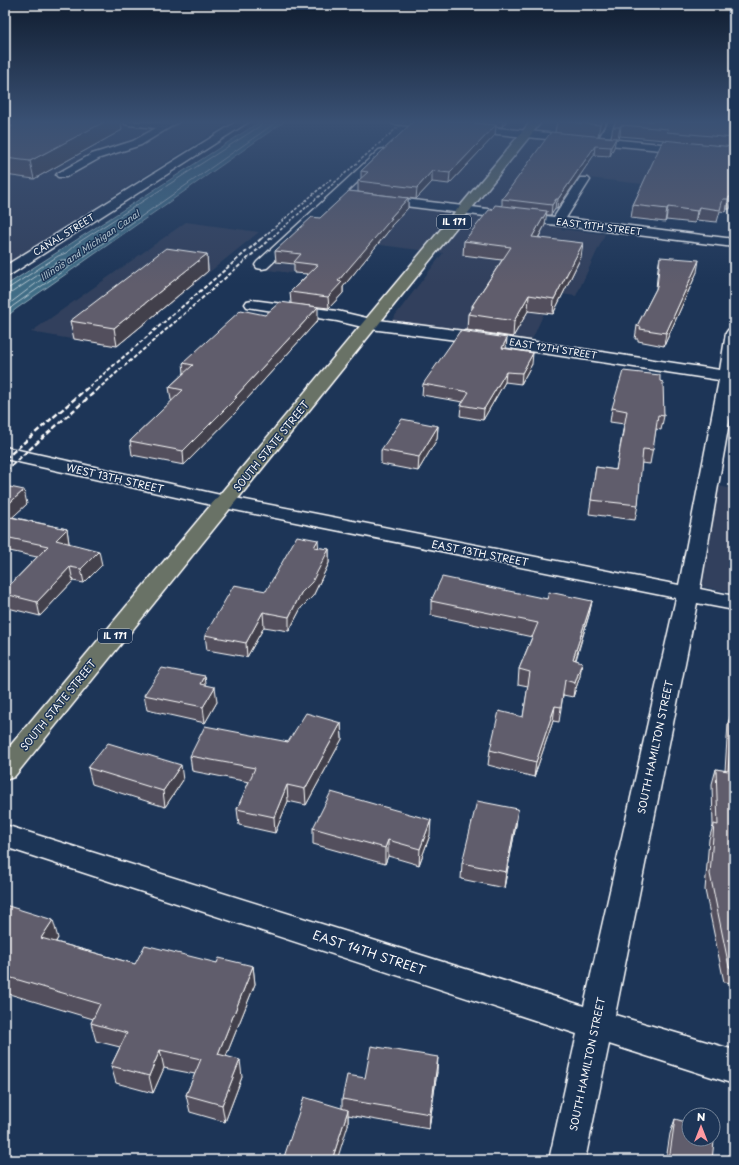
<svg xmlns="http://www.w3.org/2000/svg" width="739" height="1165" font-family="'Playpen Sans',sans-serif">
<style>
.built{fill:#31415d}
.water{fill:#416d86;stroke:#8da7b6}
.lines{fill:none;stroke-linecap:round;stroke-linejoin:round}
.shore{stroke:#b3c5cf;stroke-width:1}
.minor-casing{stroke:#fff;stroke-width:3}
.major-casing{stroke:#fff;stroke-width:3}
.minor{fill:#1d3557;fill-rule:evenodd}
.major{fill:#697266;fill-rule:evenodd}
.rail-far2{stroke:#fff;stroke-width:1.5;stroke-dasharray:3 1.5;stroke-linecap:butt}
.rail-far1{stroke:#fff;stroke-width:2;stroke-dasharray:4 2;stroke-linecap:butt}
.rail{stroke:#fff;stroke-width:2.5;stroke-dasharray:5.5 2.5;stroke-linecap:butt}
.wall{fill:#53505d;stroke:#fff}
.shaded-wall{fill:#43414c;stroke:#fff}
.building{fill:#605d6c;stroke:#fff}
.labels{text-anchor:middle;stroke-width:3;stroke-linejoin:round;paint-order:stroke}
.shield{fill:#1d3557;stroke:#bbc2cd;stroke-width:1}
.shield-label{font-size:9px;font-weight:bold;fill:#fff}
.far-street-label{font-size:9px;fill:#fff;stroke:#1d3557}
.far-water-label{font-size:9px;font-style:italic;fill:#b3c5cf;stroke:#1d3557}
.street-label{font-size:10px;fill:#fff;stroke:#1d3557}
.near-street-label{font-size:12px;fill:#fff;stroke:#1d3557}
</style>
<rect width="100%" height="100%" fill="#1d3557"/>
<filter id="ink" filterUnits="userSpaceOnUse"><feTurbulence type="fractalNoise" baseFrequency=".025" numOctaves="2"/><feDisplacementMap in="SourceGraphic" scale="8" xChannelSelector="R" yChannelSelector="G"/><feConvolveMatrix kernelMatrix="1 2 1 2 8 2 1 2 1" color-interpolation-filters="sRGB"/></filter>
<g filter="url(#ink)">
<g class="built">
<path d="M5,121H231L5,265Z"/>
<path d="M423,121H734V194L588,178L561,229L605,234L576,296L553,293L531,342L391,321L443,253L325,238L291,273L251,268Z"/>
<path d="M186,222L259,232L117,347L31,332Z"/>
<path d="M718,486L734,489V593L698,586Z"/>
</g>
<path class="water" d="M261,121H285L16,309L5,318V286Z"/>
<g class="lines">
<g class="shore">
<path d="M5,289L9,288L58,256L66,253L76,244L260,126L263,121"/>
<path d="M5,294L11,293L61,260H67L5,307"/>
<path d="M5,314L13,306L278,121"/>
</g>
<g class="minor-casing">
<g id="minor">
<path d="M124,121L165,123L167,121H180L141,145L100,158L66,177H58L56,175L58,173L92,154L133,141L156,128L129,125L125,124Z"/>
<path d="M238,121H250L10,275L5,276V266Z"/>
<path d="M388,121H427L599,138L609,121H619L609,139L734,151V157L393,124Z"/>
<path d="M383,149L387,150L389,152L387,154L347,192L554,217L580,178H588L590,180L566,218L734,239V247L341,198L267,268L262,269L257,268L255,265L257,262L379,150Z"/>
<path d="M252,300L337,311L371,319L464,331L720,370L726,333L728,330L734,328V394L700,589L734,596V610L697,603L615,1015L734,1050V1084L609,1044L585,1160H549L577,1034L5,847V825L584,1006L676,598L225,508L5,459V447L225,496L679,585L719,380L464,341L371,329L337,321L247,307L245,304L247,301Z"/>
</g>
</g>
<g class="major-casing">
<path id="major" d="M531,121H542L14,777L5,780V752Z"/>
</g>
<use href="#minor" class="minor"/>
<use href="#major" class="major"/>
<g class="rail-far2">
<path d="M261,239L331,179"/>
<path d="M270,239L405,121"/>
</g>
<g class="rail-far1">
<path d="M85,390L262,238"/>
<path d="M97,390L271,238"/>
</g>
<g class="rail">
<path d="M5,459L86,389"/>
<path d="M5,471L98,389"/>
</g>
</g>
<g class="wall">
<path d="M5,121L122,130L34,179L5,175Z"/>
<path d="M414,121H507L502,127L496,126L495,135L449,184L432,182L416,199L358,192V181L361,178V171Z"/>
<path d="M557,121H607L598,136L611,137L613,127L616,121H734V194L730,209H727L726,212L720,211L717,222L696,220L695,223L666,220L665,222L631,218L633,205L665,140L620,136L618,138H615L614,147L610,156L594,155L557,209H555L551,215H546L545,225L539,237L581,257L553,314L528,311L513,337L467,330L468,314L472,309V306L502,260L463,255L464,241L492,210L502,206V199L555,132Z"/>
<path d="M408,198V208L391,226V228L343,287V293L329,308L301,305L318,320L238,409V410L184,465L132,455L130,441L172,401L171,400L169,387L184,373L183,363L265,315L291,303L290,292L308,274L294,273V264L276,262L275,251L320,218Z"/>
<path d="M207,254L208,271L117,346L74,339L70,321Z"/>
<path d="M660,257L697,272L664,346L638,341V339H635L637,326L656,289L658,268Z"/>
<path d="M506,349L532,364L521,384L505,382L483,420L460,416L461,405L463,402L422,395L423,384Z"/>
<path d="M660,381L664,416L661,430L656,429L650,464L641,463L638,505L635,520L589,514L596,467L616,470L624,424L610,422L612,408Z"/>
<path d="M438,426L437,439L418,471L381,464V450Z"/>
<path d="M5,486L27,504L12,517L67,529L69,543L102,565L84,583L73,581L40,616L8,608L5,612V590L37,557L5,550Z"/>
<path d="M319,548L329,549V563L313,596L301,608L289,631L264,627L247,657L207,650L205,635L266,591Z"/>
<path d="M547,599L592,601L589,615L576,660L580,676L573,697L563,695L559,722L553,721L534,777L488,765L490,750L523,717L528,686L518,684L519,669L532,637L431,615V601Z"/>
<path d="M205,676L206,685L217,702L205,723L147,710L144,695Z"/>
<path d="M733,708H734V983L724,982L705,890L709,839L713,826L712,784L716,769L725,771L728,723Z"/>
<path d="M341,723L342,739L306,805L288,801L275,833L239,825L237,809L249,782L192,771L190,756L288,742Z"/>
<path d="M88,768L183,780L165,807L92,784Z"/>
<path d="M518,809L516,825L504,888L461,879L462,863Z"/>
<path d="M313,828L430,835L419,865L388,856L385,864L313,844Z"/>
<path d="M5,905L58,938L56,942L135,964L217,963L253,966L255,984L226,1056L242,1077L225,1122L190,1112L186,1095L195,1074L164,1068L153,1093L116,1083L111,1066L120,1047L96,1041L91,1023L93,1019L6,993L5,995Z"/>
<path d="M437,1072L429,1129L348,1115V1125L342,1108V1099L365,1078Z"/>
<path d="M675,1119L712,1160H666L670,1134Z"/>
</g>
<g class="shaded-wall">
<path d="M105,121H121L122,130L34,179L30,161Z"/>
<path d="M503,121H507L502,127Z"/>
<path d="M602,121H607L598,136L600,125Z"/>
<path d="M496,125L495,135L449,184L450,173Z"/>
<path d="M621,125L620,136L618,138L620,127Z"/>
<path d="M616,138L614,147L610,156L611,147Z"/>
<path d="M595,146L594,155L557,209L558,199Z"/>
<path d="M432,171V182L416,199L417,188Z"/>
<path d="M729,197L727,209L726,212L728,199Z"/>
<path d="M408,198V208L391,226V228L343,287V293L329,308L328,297L338,281L390,218Z"/>
<path d="M556,199L555,209L551,215L552,205Z"/>
<path d="M668,207L666,220L665,222L667,209Z"/>
<path d="M699,207L696,220L695,223L697,211Z"/>
<path d="M547,211L545,225L531,251L532,237Z"/>
<path d="M583,243L581,257L553,314L554,299Z"/>
<path d="M207,254L208,271L117,346L114,328Z"/>
<path d="M699,260L697,272L664,346L666,333Z"/>
<path d="M529,295L528,311L513,337L514,321Z"/>
<path d="M318,307V320L238,409V410L184,465L183,451L235,397Z"/>
<path d="M507,338L506,349L502,348Z"/>
<path d="M533,353L532,364L521,384L522,373Z"/>
<path d="M506,372L505,382L483,420L484,409Z"/>
<path d="M438,426L437,439L418,471L419,457Z"/>
<path d="M24,490L27,504L5,524V507Z"/>
<path d="M67,529L69,543L59,554L56,540Z"/>
<path d="M318,540L319,554L314,547Z"/>
<path d="M329,549V563L313,596L301,608L289,631V617L301,593Z"/>
<path d="M99,551L102,565L84,583L81,569Z"/>
<path d="M70,567L73,581L40,616L37,602Z"/>
<path d="M5,595L8,609L5,612Z"/>
<path d="M592,601L589,615L571,674L573,659Z"/>
<path d="M263,612L264,627L247,657L246,643Z"/>
<path d="M5,655L8,664L5,667Z"/>
<path d="M582,662L580,676L573,697L575,683Z"/>
<path d="M205,676L207,692L201,684Z"/>
<path d="M215,687L217,702L205,723L203,707Z"/>
<path d="M555,706L553,721L534,777L536,762Z"/>
<path d="M341,723L342,739L306,805L305,789Z"/>
<path d="M181,765L183,780L165,807L163,791Z"/>
<path d="M287,785L288,801L275,833L274,817Z"/>
<path d="M518,809L516,825L504,888L506,872Z"/>
<path d="M431,820L430,835L419,865L420,849Z"/>
<path d="M388,840V856L385,864V848Z"/>
<path d="M53,920L58,938L47,956L41,938Z"/>
<path d="M253,966L255,984L220,1071L218,1054Z"/>
<path d="M160,1050L164,1068L153,1093L149,1076Z"/>
<path d="M438,1057L437,1072L429,1129L430,1114Z"/>
<path d="M240,1060L242,1077L225,1122L222,1105Z"/>
<path d="M348,1110V1125L337,1160H332Z"/>
</g>
<g class="building">
<path d="M5,121H106L30,161L5,158V130L13,126L5,125Z"/>
<path d="M414,121H452L496,125L450,173L432,171L417,188L358,181L368,172L361,171Z"/>
<path d="M557,121H602L600,125Z"/>
<path d="M616,121H713L734,123V138L667,132L668,129L621,125L620,127H613Z"/>
<path d="M551,132L616,138L611,147L595,146L558,199H556L552,205L502,199Z"/>
<path d="M663,140L734,147V192L733,197H729L728,199H723L720,210L699,207L697,211L668,207L667,209L633,205Z"/>
<path d="M349,191L408,198L390,218H392L338,281L342,282L328,297L290,292L318,265L294,262L301,254L275,251L312,217L320,218Z"/>
<path d="M495,205L547,211L532,237L583,243L554,299L529,295L514,321L468,314L474,306H472L511,247L464,241L489,210H492Z"/>
<path d="M166,248L207,254L114,328L70,321Z"/>
<path d="M660,257L699,260L666,333L640,329L641,327L637,326L657,287Z"/>
<path d="M280,302L318,307L235,397H237L183,451L130,441L183,390L169,387L193,365L183,363L241,310L265,315Z"/>
<path d="M460,331L507,338L502,348L533,353L522,373L506,372L484,409L461,405L469,392L423,384Z"/>
<path d="M623,371L660,375V381L663,382L664,416L658,415L653,450L643,449L638,505L591,500L596,467L616,470L627,411L612,408Z"/>
<path d="M402,419L438,426L419,457L381,450Z"/>
<path d="M5,486L24,490L5,507Z"/>
<path d="M5,516L67,529L56,540L99,551L81,569L70,567L37,602L5,594V590L48,546L5,537Z"/>
<path d="M297,536L318,540L314,547L329,549L312,582L301,593L289,617L263,612L246,643L205,635L234,585L266,591Z"/>
<path d="M442,577L547,599L549,592L592,601L573,659L582,662L575,683L565,680L561,707L555,706L536,762L490,750L499,711L523,717L530,672L519,669L538,623L431,601Z"/>
<path d="M162,668L205,676L201,684L215,687L203,707L144,695Z"/>
<path d="M733,708H734V968L729,967L710,874L714,824L718,825L716,769L728,771Z"/>
<path d="M306,713L341,723L305,789L287,785L274,817L237,809L255,768L190,756L205,726L288,742Z"/>
<path d="M108,743L181,765L163,791L88,768Z"/>
<path d="M331,792L431,820L420,849L388,840L385,848L313,828Z"/>
<path d="M477,801L518,809L506,872L462,863Z"/>
<path d="M5,905L53,920L41,938L135,964L145,945L217,963L219,958L253,966L218,1054L240,1060L222,1105L186,1095L201,1059L160,1050L149,1076L111,1066L127,1033L91,1023L100,1004L5,976Z"/>
<path d="M371,1046L438,1057L430,1114L342,1099L347,1075L365,1078Z"/>
<path d="M304,1097L348,1110L332,1160H283Z"/>
<path d="M675,1119L689,1123V1139H713V1131L715,1132L712,1160H669Z"/>
</g>
</g>
<linearGradient id="sky" x2="0" y2="1"><stop stop-color="#101d30"/><stop offset="0.43" stop-color="#3a5174"/><stop offset="1" stop-color="#3a5174" stop-opacity="0"/></linearGradient>
<rect width="739" height="284" fill="url(#sky)"/>
<g class="labels">
<g class="shield">
<rect x="437" y="215" width="34" height="14" rx="3"/>
<rect x="98" y="629" width="34" height="14" rx="3"/>
</g>
<g class="shield-label">
<text x="454" y="225">IL 171</text>
<text x="115" y="639">IL 171</text>
</g>
<g class="far-street-label">
<text transform="translate(599 227) rotate(7)" y="3">EAST 11TH STREET</text>
<text transform="translate(64 235) rotate(-32)" y="3">CANAL STREET</text>
<text transform="translate(553 349) rotate(9)" y="3">EAST 12TH STREET</text>
</g>
<g class="far-water-label">
<text transform="translate(90 246) rotate(-34)" y="3">Illinois and Michigan Canal</text>
</g>
<g class="street-label">
<text transform="translate(271 446) rotate(-51)" y="4">SOUTH STATE STREET</text>
<text transform="translate(115 478) rotate(13)" y="4">WEST 13TH STREET</text>
<text transform="translate(480 553) rotate(11)" y="4">EAST 13TH STREET</text>
<text transform="translate(58 705) rotate(-51)" y="4">SOUTH STATE STREET</text>
<text transform="translate(655 747) rotate(-78)" y="4">SOUTH HAMILTON STREET</text>
<text transform="translate(587 1064) rotate(-78)" y="4">SOUTH HAMILTON STREET</text>
</g>
<g class="near-street-label">
<text transform="translate(369 953) rotate(18)" y="4">EAST 14TH STREET</text>
</g>
</g>
<rect width="739" height="1165" fill="none" stroke="#1d3557" stroke-width="20"/>
<rect x="10" y="10" width="719" height="1145" fill="none" stroke="#fff" stroke-width="1.5" filter="url(#ink)"/>
<g transform="translate(701 1127)"><circle r="19" fill="#1d3557" stroke="#77869a"/>
<path d="M0-3L7 15L0 10L-7 15Z" fill="#ff9aa2"/>
<text y="-6" font-size="11" font-weight="bold" text-anchor="middle" fill="#ffffff">N</text>
</g>
</svg>
